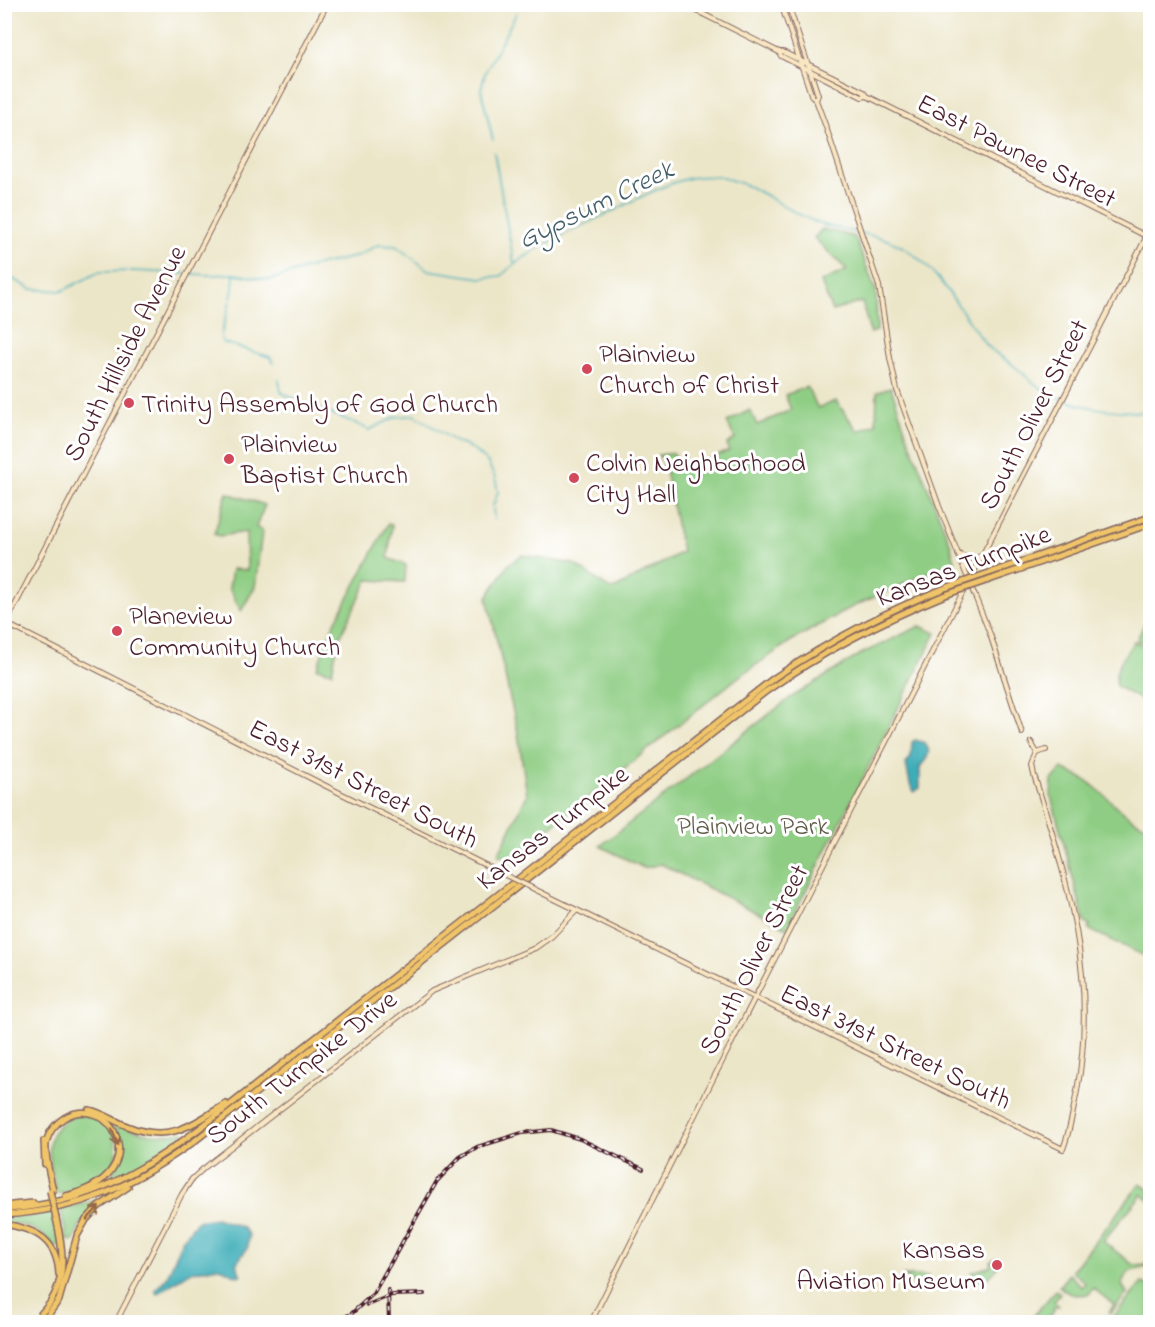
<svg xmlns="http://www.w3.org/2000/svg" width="1155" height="1327" font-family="'Indie Flower',sans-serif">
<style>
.green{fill:#8ecd83;stroke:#6c7657;stroke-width:1.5}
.water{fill:#3dadb8;stroke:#446672;stroke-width:1.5}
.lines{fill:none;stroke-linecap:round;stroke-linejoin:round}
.stream{stroke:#3dadb8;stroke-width:1.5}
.secondary-casing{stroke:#836562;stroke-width:6}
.highway-casing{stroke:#836562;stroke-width:8}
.secondary{stroke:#f9e7c3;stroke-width:4}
.highway{stroke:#f0c469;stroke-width:5}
.rail-casing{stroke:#4a1f2b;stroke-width:4}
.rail{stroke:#fff;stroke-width:1.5;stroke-dasharray:4.5;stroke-linecap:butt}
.secondary-bridge-casing{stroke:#836562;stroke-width:6;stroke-linecap:butt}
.highway-bridge-casing{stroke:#836562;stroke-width:8;stroke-linecap:butt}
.secondary-bridge{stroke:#f9e7c3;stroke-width:4}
.highway-bridge{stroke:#f0c469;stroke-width:5}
.oneway{stroke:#956947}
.poi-dot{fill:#d1495b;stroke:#fff;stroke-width:2}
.labels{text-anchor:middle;stroke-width:6;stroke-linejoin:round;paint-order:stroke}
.street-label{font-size:27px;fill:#4a1f2b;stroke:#fff}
.poi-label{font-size:27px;fill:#4a1f2b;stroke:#fff;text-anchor:start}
.park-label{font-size:27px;fill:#625c4a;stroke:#fff}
.water-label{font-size:28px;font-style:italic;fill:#445f6a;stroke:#fff}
</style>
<rect width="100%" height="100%" fill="#fff"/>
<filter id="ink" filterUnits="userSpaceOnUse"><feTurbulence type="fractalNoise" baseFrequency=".0167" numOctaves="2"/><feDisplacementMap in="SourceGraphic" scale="12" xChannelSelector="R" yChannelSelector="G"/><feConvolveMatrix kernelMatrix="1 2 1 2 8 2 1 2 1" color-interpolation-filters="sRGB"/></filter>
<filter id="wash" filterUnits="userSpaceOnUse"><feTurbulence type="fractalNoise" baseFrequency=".008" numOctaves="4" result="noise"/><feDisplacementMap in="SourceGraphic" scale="24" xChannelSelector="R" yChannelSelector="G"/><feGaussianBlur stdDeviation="1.35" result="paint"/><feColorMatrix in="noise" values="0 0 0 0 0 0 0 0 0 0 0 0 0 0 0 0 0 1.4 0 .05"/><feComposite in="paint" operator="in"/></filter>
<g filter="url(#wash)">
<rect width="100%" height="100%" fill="#ece6c9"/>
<g class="green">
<path d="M822,229L855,237L876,291L877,331L870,333L862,302L832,311L821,282L847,270L814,238Z"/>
<path d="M807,387L818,408L836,401L858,431L876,424L877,392L891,387L907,435L950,543L955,561L852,607L791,641L736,679L511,859L498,855L527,795L518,733L487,597L509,564L522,555L574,564L612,590L682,552L663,461L658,455L674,453L678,465L706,460L729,451L727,444L735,439L727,422L750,410L757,425L791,410L785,395Z"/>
<path d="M227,493L265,505L256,527L262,531L255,587L241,611L229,588L232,569L247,570L246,532L220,536L214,534Z"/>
<path d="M388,524L392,525L388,558L406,565L405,582L368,580L338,641L332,672L317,668L332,628Z"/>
<path d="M1145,622L1150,625V645L1137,640Z"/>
<path d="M920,626L936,633L787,928L661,864L644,868L600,846L790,698L861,654Z"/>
<path d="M1134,641L1144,646L1150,653V705L1116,686C1113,669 1125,655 1134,641Z"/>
<path d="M1062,769C1074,774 1086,779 1096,788C1117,805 1123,817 1150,827V959L1088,929L1090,926L1085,923L1051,796L1052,780Z"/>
<path d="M80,1115C88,1116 96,1117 103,1121C118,1132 121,1158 108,1171C95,1184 74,1189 57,1195C51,1160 35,1127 80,1115Z"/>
<path d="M115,1123C141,1133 155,1138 183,1132L185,1134L138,1166L113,1179L111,1175C123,1160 125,1141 113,1125Z"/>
<path d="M1140,1184L1150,1190V1201L1142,1194L1103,1241L1132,1264L1144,1266L1150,1259L1148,1267C1136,1269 1124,1270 1122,1285L1127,1293L1111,1313L1109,1312L1114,1305L1093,1288L1089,1294C1074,1295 1071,1297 1059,1286L1069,1274L1082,1287L1085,1283L1072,1271Z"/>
<path d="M97,1200L98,1204L80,1225L74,1241L67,1240L61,1210Z"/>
<path d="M54,1212L60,1246L54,1247C41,1228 25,1225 5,1222L4,1217L29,1216Z"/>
<path d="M996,1258L999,1262C995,1275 986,1281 973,1281L972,1272L991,1266V1261Z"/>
<path d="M904,1276H928L929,1284L912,1283Z"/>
<path d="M1142,1283L1150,1286V1322H1109Z"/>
<path d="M1056,1290L1060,1293L1054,1302L1059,1306L1053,1308L1054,1311L1050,1316L1054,1322H1037L1034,1320V1315Z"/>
</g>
<g class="water">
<path d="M915,740L925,743C933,754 926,759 920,767V788L914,792L910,784L906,764L911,757L912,742Z"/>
<path d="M216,1218L242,1227L249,1235L248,1247L236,1264L241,1275L237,1276L219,1267L190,1272L157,1294L155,1290L167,1277L183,1239L197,1221Z"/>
</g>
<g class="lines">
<g class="stream">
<path d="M521,5V4"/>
<path d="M493,140L481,90L485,73L517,12"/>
<path d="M494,152L514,263"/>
<path d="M4,274L31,289L62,291L99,272L134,271L211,275L234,274L270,280L318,265L355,257L378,245L396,246L428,270L481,278L501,276C529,248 579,227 615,210C639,198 664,184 690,178C703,176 718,176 731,180C764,189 791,215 824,225C854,234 885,233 910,252C943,275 960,312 985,343C992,352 1004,358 1013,365C1023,373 1031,382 1041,388C1073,409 1113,412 1150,412"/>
<path d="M234,274L233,290L221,335L222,342L270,357L274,363"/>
<path d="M279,380L281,392C309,409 340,414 369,430L396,417L415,415L454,441L472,449L488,463L495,478L498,492L493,506L494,520"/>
</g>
</g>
</g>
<g filter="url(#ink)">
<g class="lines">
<g class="secondary-casing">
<g id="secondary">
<path d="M683,4L779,52H783L864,92L867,96L1150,238"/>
<path d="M781,4L812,97L816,100L827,130L879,286L890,358L897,390L939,506L990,634L1022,733"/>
<path d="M788,4L818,95L816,100"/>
<path d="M779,52L781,56L862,97L867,96"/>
<path d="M958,554L971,559L981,556"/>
<path d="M970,579L1150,230"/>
<path d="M5,623L322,784L505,875"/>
<path d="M6,623L327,4"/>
<path d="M1037,753L1046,750"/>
<path d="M530,887L1063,1149C1070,1131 1073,1111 1077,1091C1098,978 1068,882 1034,775L1032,766L1037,753L1031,742"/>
<path d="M116,1322L182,1194L192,1179L204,1168L432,991L535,948L552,936L576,911"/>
<path d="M591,1322L710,1085L965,588"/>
</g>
</g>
<g class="highway-casing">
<g id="highway">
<path d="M992,572L1150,517"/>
<path d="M989,580L1150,524"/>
<path d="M89,1110C103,1113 114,1121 127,1126C170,1144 192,1124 226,1104"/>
<path d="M44,1141L45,1164"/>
<path d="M53,1190C50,1176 45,1159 46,1144C48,1133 55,1124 64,1118C109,1090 159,1173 66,1196"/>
<path d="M12,1205L33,1203"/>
<path d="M4,1209C93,1204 148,1168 216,1116L774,678C828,642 887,610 948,587"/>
<path d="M4,1215C81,1210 130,1187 192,1143L765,692C822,652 881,621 945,595"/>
<path d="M4,1224C35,1229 57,1239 59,1274"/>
<path d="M35,1322C39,1315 45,1310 50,1303C67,1276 63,1247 56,1218"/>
<path d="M43,1322L59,1300L77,1236L86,1220L98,1207L128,1187"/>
</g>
</g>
<use href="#secondary" class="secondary"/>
<use href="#highway" class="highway"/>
<g class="rail-casing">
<g id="rail">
<path d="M388,1290L389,1322"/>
<path d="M367,1305L392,1295L424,1294"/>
<path d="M332,1322L351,1314L373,1294L437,1181L460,1157L477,1147L522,1133L551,1130L580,1139L643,1169"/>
</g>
</g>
<use href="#rail" class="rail"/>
<g class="secondary-bridge-casing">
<path id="secondary-bridge" d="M505,875L530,887"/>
</g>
<g class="highway-bridge-casing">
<g id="highway-bridge">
<path d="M948,587L992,572"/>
<path d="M945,595L989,580"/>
<path d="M50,1191L56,1218"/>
</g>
</g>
<use href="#secondary-bridge" class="secondary-bridge"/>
<use href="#highway-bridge" class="highway-bridge"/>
</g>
<defs><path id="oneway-shaft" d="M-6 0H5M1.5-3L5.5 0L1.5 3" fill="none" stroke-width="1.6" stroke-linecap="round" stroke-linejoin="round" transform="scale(1.5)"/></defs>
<g class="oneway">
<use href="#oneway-shaft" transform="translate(115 1137) rotate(70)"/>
<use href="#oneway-shaft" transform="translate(93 1213) rotate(-47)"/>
</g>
</g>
<g class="poi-dot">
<circle cx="587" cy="369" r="6"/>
<circle cx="129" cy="403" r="6"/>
<circle cx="229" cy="459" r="6"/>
<circle cx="574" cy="478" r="6"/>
<circle cx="117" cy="631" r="6"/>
<circle cx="997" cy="1265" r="6"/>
</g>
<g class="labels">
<g class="street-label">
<text transform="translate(1017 150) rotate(27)" y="9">East Pawnee Street</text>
<text transform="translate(124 353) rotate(-63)" y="9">South Hillside Avenue</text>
<text transform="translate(1033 414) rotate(-63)" y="9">South Oliver Street</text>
<text transform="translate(963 565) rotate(-21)" y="9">Kansas Turnpike</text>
<text transform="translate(364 783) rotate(27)" y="9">East 31st Street South</text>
<text transform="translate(552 827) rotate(-38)" y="9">Kansas Turnpike</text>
<text transform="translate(753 959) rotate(-63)" y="9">South Oliver Street</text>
<text transform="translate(896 1046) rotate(26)" y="9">East 31st Street South</text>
<text transform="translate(301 1067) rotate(-38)" y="9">South Turnpike Drive</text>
</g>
<g class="poi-label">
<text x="599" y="362">Plainview<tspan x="599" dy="31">Church of Christ</tspan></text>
<text x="141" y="412">Trinity Assembly of God Church</text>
<text x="241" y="452">Plainview<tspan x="241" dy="31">Baptist Church</tspan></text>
<text x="586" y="471">Colvin Neighborhood<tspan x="586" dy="31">City Hall</tspan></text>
<text x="129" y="624">Planeview<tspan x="129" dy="31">Community Church</tspan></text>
<text x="985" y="1258" text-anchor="end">Kansas<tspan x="985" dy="31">Aviation Museum</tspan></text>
</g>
<g class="park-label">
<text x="753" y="834">Plainview Park</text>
</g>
<g class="water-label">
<text transform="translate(595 203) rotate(-26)" y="10">Gypsum Creek</text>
</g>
</g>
<rect width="1155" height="1327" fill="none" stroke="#fff" stroke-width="24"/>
</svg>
